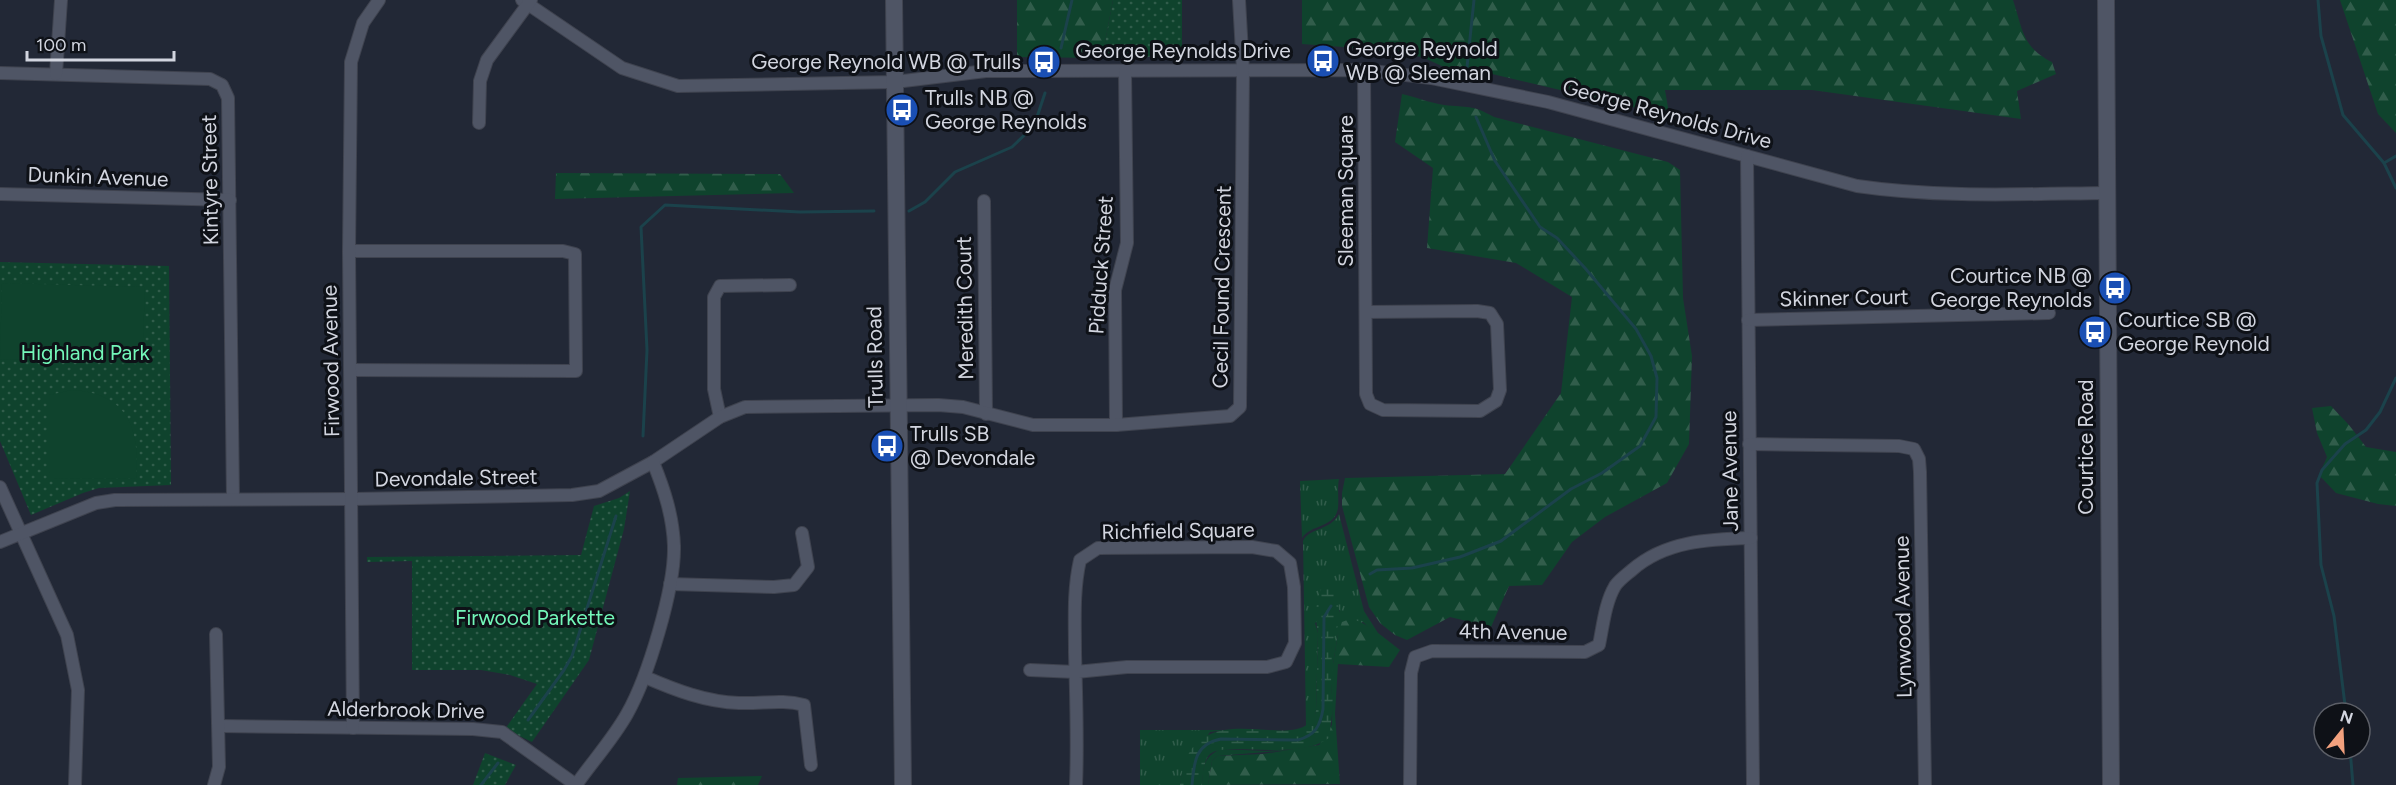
<svg xmlns="http://www.w3.org/2000/svg" width="2396" height="785" font-family="Figtree,sans-serif">
<style>
.grass{fill:url(#grass-tufts)}
.forest{fill:url(#forest-firs)}
.wetland{fill:url(#wetland-marsh)}
.park{fill:url(#park-dots)}
.pitch{fill:#0f432d}
.lines{fill:none;stroke-linecap:round;stroke-linejoin:round}
.stream{stroke:#1b424b;stroke-width:3}
.street-casing{stroke:#3f434f;stroke-width:14}
.secondary-casing{stroke:#3f434f;stroke-width:18}
.street{stroke:#4f5565;stroke-width:12}
.secondary{stroke:#4f5565;stroke-width:16}
.labels{text-anchor:middle;stroke-width:6;stroke-linejoin:round;paint-order:stroke}
.poi-label{font-size:21px;fill:#d2d5df;stroke:#0e1117;text-anchor:start}
.street-label{font-size:21px;fill:#d2d5df;stroke:#0e1117}
.park-label{font-size:21px;fill:#73f7b9;stroke:#0e1117}
</style>
<defs>
<pattern id="grass-tufts" width="24" height="20" patternUnits="userSpaceOnUse" patternTransform="scale(1.5)"><rect width="24" height="20" fill="#0f432d"/><path d="M3 7l-1-3M5 7V3M7 7l1-3M15 17l-1-3M17 17v-4M19 17l1-3" fill="none" stroke="#315d4b"/></pattern>
<pattern id="forest-firs" width="22" height="20" patternUnits="userSpaceOnUse" patternTransform="scale(1.5)"><rect width="22" height="20" fill="#0f432d"/><path d="M5 1l3.5 6h-7zM16 11l3.5 6h-7z" fill="#315d4b"/></pattern>
<pattern id="wetland-marsh" width="20" height="14" patternUnits="userSpaceOnUse" patternTransform="scale(1.5)"><rect width="20" height="14" fill="#0f432d"/><path d="M1 5h8M5 5V1M11 12h8M15 12V8" fill="none" stroke="#315d4b"/></pattern>
<pattern id="park-dots" width="8" height="8" patternUnits="userSpaceOnUse" patternTransform="scale(1.5)"><rect width="8" height="8" fill="#0f432d"/><path d="M2 2h.1M6 6h.1" fill="none" stroke="#315d4b" stroke-width="1.8" stroke-linecap="round"/></pattern>
</defs>
<rect width="100%" height="100%" fill="#222836"/>
<g class="grass">
<path d="M1339,479C1337,489 1339,498 1338,508C1335,528 1311,524 1302,538L1300,481Z"/>
<path d="M1339,514L1364,611L1378,633L1400,650L1379,637L1363,622L1338,634L1333,664V707C1331,686 1329,663 1332,641C1334,631 1341,620 1340,610L1315,623L1318,633L1316,711L1314,721L1306,727L1303,541C1310,527 1330,531 1339,514Z"/>
<path d="M1140,730H1226L1210,732L1182,774L1180,785H1140Z"/>
<path d="M1221,749L1265,751L1304,749L1217,756L1212,761L1208,785H1202C1203,767 1203,757 1221,749Z"/>
</g>
<g class="forest">
<path d="M1017,0H1113L1102,58L1017,57Z"/>
<path d="M1302,0H2013C2023,30 2022,47 2052,62L2056,74L2017,91L2021,119L1812,90H1665L1669,113L1641,109L1488,73H1473L1444,67L1422,57L1371,49L1302,44Z"/>
<path d="M2340,0H2396V133L2378,114Z"/>
<path d="M1402,94C1416,97 1430,103 1444,105C1468,108 1471,104 1494,117L1668,162L1680,170L1683,298L1692,356L1689,444L1667,483L1605,517L1572,542L1542,585L1509,586L1491,627L1450,617L1407,640L1395,635L1380,623L1369,607L1342,506V493L1345,478L1505,474L1561,393L1572,297L1516,263L1427,248L1433,168L1395,142Z"/>
<path d="M556,173L780,174L794,193L555,199Z"/>
<path d="M2331,406L2349,425L2366,447L2396,452V506L2378,504L2336,493L2319,475L2327,457L2317,433L2312,408Z"/>
<path d="M1350,619C1367,621 1385,640 1400,650L1389,667L1338,664L1335,714L1340,784L1208,785L1212,761L1217,756L1263,754L1319,745L1332,725L1333,664L1338,634L1342,622Z"/>
<path d="M762,776L758,785H677L678,778Z"/>
</g>
<path class="wetland" d="M1324,585H1332L1341,616L1332,644L1331,683L1333,707L1329,738C1297,762 1227,740 1210,754C1203,761 1203,775 1202,785H1180C1191,682 1303,763 1316,711L1318,633C1315,621 1315,595 1324,585Z"/>
<g class="park">
<path d="M1113,0H1182V52L1140,58H1102Z"/>
<path d="M0,262L169,266L171,485L99,488L83,493L31,515L0,441Z"/>
<path d="M630,491L624,529L589,660L532,742L505,729L537,684L510,675L481,670H412V561L367,562V557L581,555L594,506L619,498Z"/>
<path d="M485,753L516,765L505,785H473Z"/>
</g>
<g class="pitch">
<path d="M2,283L145,287L142,364L0,359Z"/>
<path d="M72,390C128,393 140,429 136,478L55,479L49,472V395Z"/>
</g>
<g class="lines">
<g class="stream">
<path d="M2318,0L2321,36L2343,115L2384,163L2396,188"/>
<path d="M1061,48L1072,0"/>
<path d="M1467,67L1474,0"/>
<path d="M2384,163L2396,156"/>
<path d="M909,211L925,202L955,172L1012,147L1034,126L1045,93"/>
<path d="M643,436L647,350L641,227L665,205L800,212L874,211"/>
<path d="M1370,574L1377,570L1412,568L1460,557L1501,541L1571,489L1602,473L1640,446L1656,417L1657,378L1651,356L1636,329L1585,268L1557,238L1540,227L1495,161L1476,117"/>
<path d="M2346,713L2334,616L2321,565L2317,483L2322,470L2345,444L2366,430L2380,412L2396,378"/>
<path d="M528,720L564,670L572,656L616,516"/>
<path d="M2350,749L2353,785"/>
<path d="M481,785L498,763"/>
<path d="M1192,785C1194,762 1195,744 1221,739L1298,740C1315,735 1320,727 1323,709L1324,617L1331,606"/>
</g>
<g class="street-casing">
<g id="street">
<path d="M522,0L622,68L678,86L895,82L986,71L1364,70L1431,78L1548,102L1857,186C1939,198 2024,194 2107,193"/>
<path d="M1364,70L1366,394L1370,404L1383,410L1480,411L1496,401L1500,390L1497,324L1490,313L1477,311L1366,312"/>
<path d="M0,73L210,79L222,85L228,98L233,499"/>
<path d="M56,74L61,0"/>
<path d="M479,123L480,81L487,60L531,0"/>
<path d="M1747,156L1753,785"/>
<path d="M0,194L230,200"/>
<path d="M984,201L986,414"/>
<path d="M349,251H563L575,254L576,371L351,370"/>
<path d="M1748,320L2049,313"/>
<path d="M720,417L714,389V297L720,286L790,285"/>
<path d="M1116,425L1115,290L1127,243L1125,71"/>
<path d="M1749,444L1899,446L1914,449L1919,459L1920,472L1925,785"/>
<path d="M0,487L67,635L78,690L75,785"/>
<path d="M0,542L96,503L115,500L353,499L572,495L599,491L653,462L720,417L745,407L938,405L963,407L1033,425H1116L1230,416L1240,407L1243,70L1239,0"/>
<path d="M670,584L774,587L794,585L808,567L802,533"/>
<path d="M1030,670L1076,672L1127,667H1267L1286,662L1295,643L1294,587L1290,563L1276,551L1252,547L1098,548L1080,560C1073,591 1075,621 1075,652C1076,696 1078,740 1076,785"/>
<path d="M645,677C675,690 706,702 739,703C763,704 781,699 804,705L811,765"/>
<path d="M219,726L473,729L502,732L576,785"/>
<path d="M353,728L349,251L351,62L363,23L379,0"/>
<path d="M214,785L219,767L216,634"/>
<path d="M576,785C592,762 613,739 627,714C648,677 675,588 674,546C673,516 664,489 653,462"/>
<path d="M1410,785L1411,673L1415,657L1432,651L1585,652L1599,645C1603,626 1605,603 1615,586C1619,580 1626,575 1632,570C1665,541 1709,539 1751,538"/>
</g>
</g>
<g class="secondary-casing">
<g id="secondary">
<path d="M894,0L903,785"/>
<path d="M2106,0L2111,785"/>
</g>
</g>
<use href="#street" class="street"/>
<use href="#secondary" class="secondary"/>
</g>
<defs>
<g id="bus-disc" transform="scale(1.725)"><circle r="9.5" fill="#1a4fb4" stroke="#0e1117"/><path d="M-5-6H5V4H4V6H2V4H-2V6H-4V4H-5ZM-3.5-4V0h7V-4ZM-3.5 1.2v1.5H-2V1.2ZM2 1.2v1.5H3.5V1.2Z" fill="#fff"/></g>
</defs>
<g fill-rule="evenodd">
<use href="#bus-disc" x="1323" y="61"/>
<use href="#bus-disc" x="1044" y="62"/>
<use href="#bus-disc" x="902" y="110"/>
<use href="#bus-disc" x="2115" y="288"/>
<use href="#bus-disc" x="2095" y="332"/>
<use href="#bus-disc" x="887" y="446"/>
</g>
<g class="labels">
<g class="poi-label">
<text x="1346" y="56">George Reynold<tspan x="1346" dy="24">WB @ Sleeman</tspan></text>
<text x="1021" y="69" text-anchor="end">George Reynold WB @ Trulls</text>
<text x="925" y="105">Trulls NB @<tspan x="925" dy="24">George Reynolds</tspan></text>
<text x="2092" y="283" text-anchor="end">Courtice NB @<tspan x="2092" dy="24">George Reynolds</tspan></text>
<text x="2118" y="327">Courtice SB @<tspan x="2118" dy="24">George Reynold</tspan></text>
<text x="910" y="441">Trulls SB<tspan x="910" dy="24">@ Devondale</tspan></text>
</g>
<g class="street-label">
<text x="1183" y="58">George Reynolds Drive</text>
<text transform="translate(1667 114) rotate(15)" y="7">George Reynolds Drive</text>
<text transform="translate(98 177) rotate(2)" y="7">Dunkin Avenue</text>
<text transform="translate(210 180) rotate(-91)" y="7">Kintyre Street</text>
<text transform="translate(1346 191) rotate(-90)" y="7">Sleeman Square</text>
<text transform="translate(1101 265) rotate(-86)" y="7">Pidduck Street</text>
<text transform="translate(1222 287) rotate(-89)" y="7">Cecil Found Crescent</text>
<text transform="translate(1844 298) rotate(-1)" y="7">Skinner Court</text>
<text transform="translate(965 308) rotate(-91)" y="7">Meredith Court</text>
<text transform="translate(875 357) rotate(-91)" y="7">Trulls Road</text>
<text transform="translate(331 361) rotate(-91)" y="7">Firwood Avenue</text>
<text transform="translate(2086 447) rotate(-90)" y="7">Courtice Road</text>
<text transform="translate(1730 471) rotate(-91)" y="7">Jane Avenue</text>
<text transform="translate(456 478) rotate(-1)" y="7">Devondale Street</text>
<text transform="translate(1178 531) rotate(-1)" y="7">Richfield Square</text>
<text transform="translate(1903 617) rotate(-91)" y="7">Lynwood Avenue</text>
<text transform="translate(1513 632) rotate(1)" y="7">4th Avenue</text>
<text transform="translate(406 710) rotate(1)" y="7">Alderbrook Drive</text>
</g>
<g class="park-label">
<text x="85" y="360">Highland Park</text>
<text x="535" y="625">Firwood Parkette</text>
</g>
</g>
<g transform="translate(2342 731) rotate(18)"><circle r="28" fill="#0e1117" stroke="#5c5f67" stroke-width="1.5"/>
<path d="M0-4.5L10 22L0 15L-10 22Z" fill="#f2a17e"/>
<text y="-9" font-size="16" font-weight="bold" text-anchor="middle" fill="#d2d5df">N</text>
</g>
<path d="M27 51v9h147v-9" fill="none" stroke="#d2d5df" stroke-width="3"/>
<text x="36" y="51" font-size="18" fill="#d2d5df" stroke="#0e1117" stroke-width="4.5" paint-order="stroke">100 m</text>
</svg>
